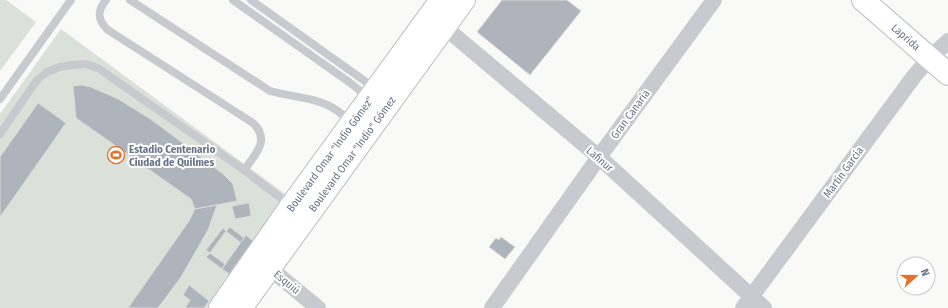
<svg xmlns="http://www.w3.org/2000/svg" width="948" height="308" font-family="'Fira Sans Condensed',sans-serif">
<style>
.green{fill:#dae1d8}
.building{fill:#aeb4bc;stroke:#dbdbd9}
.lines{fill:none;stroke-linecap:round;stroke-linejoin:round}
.secondary-casing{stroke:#b9bdc3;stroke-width:24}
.lane{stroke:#c7cace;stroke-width:8}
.street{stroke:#c7cace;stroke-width:16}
.secondary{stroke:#fff;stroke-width:22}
.labels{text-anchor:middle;stroke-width:4;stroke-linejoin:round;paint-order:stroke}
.street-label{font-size:11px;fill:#687588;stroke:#fff}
.poi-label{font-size:11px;font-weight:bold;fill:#687588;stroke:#fff;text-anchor:start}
</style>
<rect width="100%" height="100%" fill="#f9f9f7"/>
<g class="green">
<path d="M0,0H6L36,22L0,71Z"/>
<path d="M61,29L288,196L208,308H0V114Z"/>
</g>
<g class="building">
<path d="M502,0H567L581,11L530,75L477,32Z"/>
<path d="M81,85L91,87L118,99L149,118L172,135L223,174L233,184L237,201L195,209L191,199L76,118L73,86Z"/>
<path d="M38,103L66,123L0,217V157Z"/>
<path d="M249,203L251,216L235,219L232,206Z"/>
<path d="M217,205L208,230L181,277L158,308H128L189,221L195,209Z"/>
<path d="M230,227L244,238L241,243L226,231Z"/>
<path d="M223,228L226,231L210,253L206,250Z"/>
<path d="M246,235L253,241L229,274L222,269Z"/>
<path d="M501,237L515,247L505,259L489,247L496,238L499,240Z"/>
<path d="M210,253L225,264L222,269L206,257Z"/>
<path d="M189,285L209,301L204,308H185L190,300L183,295Z"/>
</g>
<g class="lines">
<g class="secondary-casing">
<g id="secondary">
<path d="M863,0L948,74"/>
<path d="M220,308L291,206L441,0"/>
<path d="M241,308L464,0"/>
</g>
</g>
<g class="lane">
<path d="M106,0C97,11 97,20 108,30L253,123C271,140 255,155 244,170"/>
<path d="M130,0L270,91C291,97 314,97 333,108C340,112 345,117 351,122"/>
<path d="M233,0L349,82L369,98"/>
<path d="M251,0L376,89"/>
<path d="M0,99L71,0"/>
<path d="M0,134L37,80L47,72L60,67L72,65L86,64L98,68L244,170L291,206"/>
</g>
<g class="street">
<path d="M436,20L599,157L764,308"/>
<path d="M262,262L318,308"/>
<path d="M492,308L599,157L714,0"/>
<path d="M743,308L915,75L930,58L948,41"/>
</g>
<use href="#secondary" class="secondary"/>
</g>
<defs>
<g id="stadium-ring" transform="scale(0.9)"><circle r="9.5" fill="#fff" stroke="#e3722d" stroke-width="1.5"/><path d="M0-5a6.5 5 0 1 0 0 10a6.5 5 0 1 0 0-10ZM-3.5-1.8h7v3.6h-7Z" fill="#e3722d"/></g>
</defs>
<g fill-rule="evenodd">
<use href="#stadium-ring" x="116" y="155"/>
</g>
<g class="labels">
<g class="street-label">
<text transform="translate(906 37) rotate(41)" y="4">Laprida</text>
<text transform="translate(630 114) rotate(-54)" y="4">Gran Canaria</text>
<text transform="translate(330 154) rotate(-54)" y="4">Boulevard Omar "Indio Gómez"</text>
<text transform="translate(352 154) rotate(-54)" y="4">Boulevard Omar "Indio" Gómez</text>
<text transform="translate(600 159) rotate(41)" y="4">Lafinur</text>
<text transform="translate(843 172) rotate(-54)" y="4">Martín García</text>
<text transform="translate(287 282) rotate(40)" y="4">Esquiú</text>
</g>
<g class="poi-label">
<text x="129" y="153">Estadio Centenario<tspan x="129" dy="13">Ciudad de Quilmes</tspan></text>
</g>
</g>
<g transform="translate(916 276) rotate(69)"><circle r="19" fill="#ffffff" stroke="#c3c8cf"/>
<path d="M0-3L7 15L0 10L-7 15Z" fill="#e3722d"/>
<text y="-6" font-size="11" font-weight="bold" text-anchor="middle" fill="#687588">N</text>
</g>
</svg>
